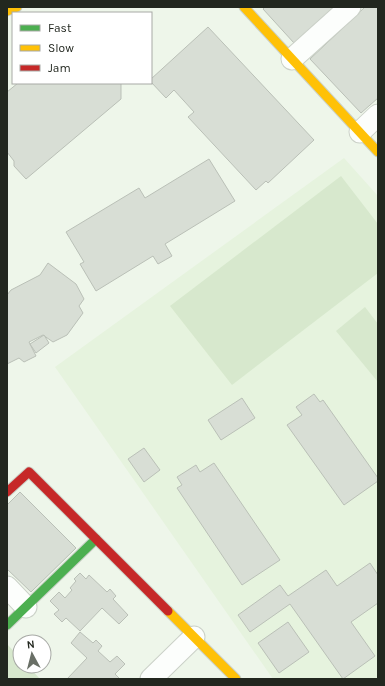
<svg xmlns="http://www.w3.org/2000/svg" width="385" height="686" font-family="Karla,sans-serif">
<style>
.built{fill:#e6f3de}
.green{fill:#d7e8cd}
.building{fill:#d8ded5;stroke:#bac0b7}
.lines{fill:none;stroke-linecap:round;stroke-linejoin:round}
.street-casing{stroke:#cbd1c8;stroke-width:23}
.fast-casing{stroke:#cbd1c8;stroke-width:11}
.slow-casing{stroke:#cbd1c8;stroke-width:11}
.jam-casing{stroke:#cbd1c8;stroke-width:11}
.street{stroke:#fcfefc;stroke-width:21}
.fast{stroke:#4caf50;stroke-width:9}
.slow{stroke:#ffc107;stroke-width:9}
.jam{stroke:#c62828;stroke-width:9}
</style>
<rect width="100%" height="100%" fill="#eef6ea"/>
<path class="built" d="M344,158L378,196V679H273L55,367Z"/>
<g class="green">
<path d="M341,176L378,224V273L232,385L170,306Z"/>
<path d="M365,307L378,324V382L336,331Z"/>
<path d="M7,644L20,658V666H28L40,679H7Z"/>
</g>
<g class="building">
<path d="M265,7H334L294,43L263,9Z"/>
<path d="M365,7H378V98L361,113L310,59Z"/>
<path d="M208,27L314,140L268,183L266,181L256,190L188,117L194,112L174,90L166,98L151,82V79Z"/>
<path d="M18,83H121V99L26,179L14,166V161L7,152V92Z"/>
<path d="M209,159L235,201L165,244L172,256L158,264L153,256L96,291L80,264L84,262L66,232L139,188L145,198Z"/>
<path d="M48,263L76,284L84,299L79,306L83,313L67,335L53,342L43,335L29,342L36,356L24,362L19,358L7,364V295L11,290L40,275Z"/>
<path d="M44,335L49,343L36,353L30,344Z"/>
<path d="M314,394L320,402L323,400L378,478V481L344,505L287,425L302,415L296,407Z"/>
<path d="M242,398L255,418L221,440L208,420Z"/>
<path d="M144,448L160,470L144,482L128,459Z"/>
<path d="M214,463L280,560L242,585L177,488L182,485L177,477L196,465L200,472Z"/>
<path d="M20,492L76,548L31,592L7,569V505Z"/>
<path d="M370,563L378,575V603L351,622L375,656L343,679L290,604L250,632L238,615L280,585L288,596L326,570L337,586Z"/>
<path d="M80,573L86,579L89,575L107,592L110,589L116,596L113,599L128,615L119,624L102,608L80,631L66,618L62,622L54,614L59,610L50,601L59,592L65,598L72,590L70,588L76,581L74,579Z"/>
<path d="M288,622L309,652L279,673L258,643Z"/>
<path d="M80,632L93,643L96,640L102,646L98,651L110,662L117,656L125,664L115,674L120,679H67L87,658L71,643Z"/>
</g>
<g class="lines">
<g class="street-casing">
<g id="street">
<path d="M292,59L350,7"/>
<path d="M360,132L378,115"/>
<path d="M7,587L26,607"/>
<path d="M151,679L194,637"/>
</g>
</g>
<g class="fast-casing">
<path id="fast" d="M7,625L96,539"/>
</g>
<g class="slow-casing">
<g id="slow">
<path d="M244,7L378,152"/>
<path d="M7,11L17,7"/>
<path d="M168,611L236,679"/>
</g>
</g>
<g class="jam-casing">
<path id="jam" d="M7,492L29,472L168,611"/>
</g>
<use href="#street" class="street"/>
<use href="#fast" class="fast"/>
<use href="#slow" class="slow"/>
<use href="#jam" class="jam"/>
</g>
<rect width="385" height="686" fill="none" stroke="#22271f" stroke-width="16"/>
<rect x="12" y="12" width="140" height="72" fill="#ffffff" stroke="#a7a9a5"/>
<rect x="20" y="25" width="20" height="6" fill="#4caf50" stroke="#a7a9a5"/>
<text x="48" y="32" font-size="12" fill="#22271f">Fast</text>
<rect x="20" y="45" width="20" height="6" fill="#ffc107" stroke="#a7a9a5"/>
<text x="48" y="52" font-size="12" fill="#22271f">Slow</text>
<rect x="20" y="65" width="20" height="6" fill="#c62828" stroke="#a7a9a5"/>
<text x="48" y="72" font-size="12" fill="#22271f">Jam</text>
<g transform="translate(32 654) rotate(353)"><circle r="19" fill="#ffffff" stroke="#a7a9a5"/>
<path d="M0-3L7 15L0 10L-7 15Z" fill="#696f66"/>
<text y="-6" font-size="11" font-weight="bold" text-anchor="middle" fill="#22271f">N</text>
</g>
</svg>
